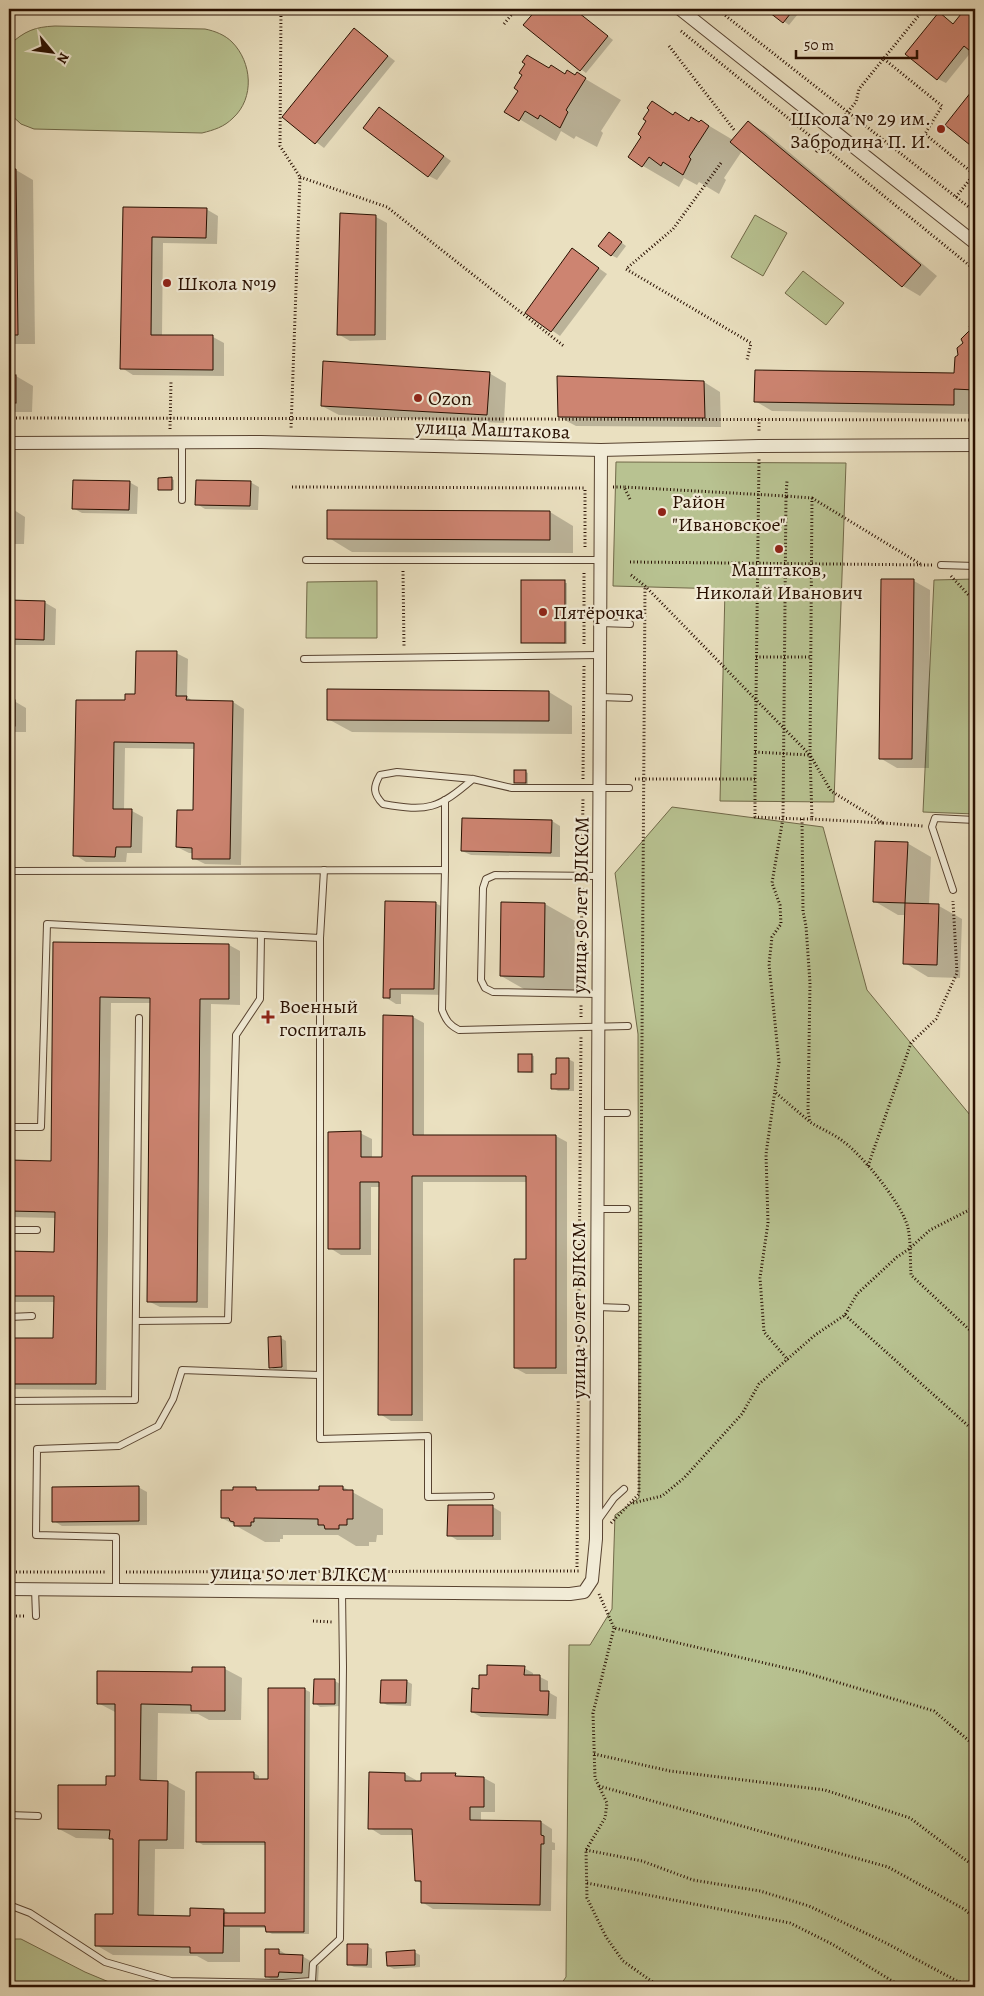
<svg xmlns="http://www.w3.org/2000/svg" width="984" height="1996" font-family="Alegreya,serif">
<style>
.green{fill:#b8c291;stroke:#706848}
.shadow{fill:#0003}
.building{fill:#cd8471;stroke:#280f00}
.lines{fill:none;stroke-linecap:round;stroke-linejoin:round}
.lane-casing{stroke:#584330;stroke-width:8}
.street-casing{stroke:#584330;stroke-width:14}
.path{stroke:#280f00;stroke-width:3;stroke-dasharray:1 2.5;stroke-linecap:butt}
.lane{stroke:#f1ebd6;stroke-width:6}
.street{stroke:#f1ebd6;stroke-width:12}
.poi-dot{fill:#8f2418;stroke:#f1ebd6;stroke-width:2}
.labels{text-anchor:middle;stroke-width:4.5;stroke-linejoin:round;paint-order:stroke}
.poi-label{font-size:20px;fill:#280f00;stroke:#f1ebd6;text-anchor:start}
.street-label{font-size:20px;fill:#280f00;stroke:#f1ebd6}
</style>
<rect width="100%" height="100%" fill="#eae0c0"/>
<filter id="stains"><feTurbulence type="fractalNoise" baseFrequency=".004" numOctaves="4"/><feColorMatrix values="0 0 0 0 .2 0 0 0 0 .09 0 0 0 0 .02 0 0 0 .5 -.17"/></filter>
<radialGradient id="worn" r=".72"><stop offset=".6" stop-color="#630" stop-opacity="0"/><stop offset="1" stop-color="#630" stop-opacity=".3"/></radialGradient>
<g class="green">
<path d="M55,26L205,29C215,31 225,35 232,42C252,62 255,98 233,118C224,127 214,130 202,133L34,129L21,124L9,113V45C25,31 34,27 55,26Z"/>
<path d="M755,215L787,233L763,276L731,257Z"/>
<path d="M803,271L844,303L826,325L785,293Z"/>
<path d="M616,462L846,463L834,802L720,801L725,589L613,586Z"/>
<path d="M975,579V814L923,812L934,580Z"/>
<path d="M377,581V638H306L307,582Z"/>
<path d="M672,807L823,827L867,990L975,1121V1987H559L566,1977L569,1645H590L612,1609L615,1515L639,1498L638,1034L615,873Z"/>
<path d="M9,1939H21L85,1972L121,1987H9Z"/>
</g>
<g class="shadow">
<path d="M538,9H574L613,40L586,73L525,25Z"/>
<path d="M767,9H802L789,25Z"/>
<path d="M966,9H975V53L972,51L946,83L938,79L939,14L954,24Z"/>
<path d="M355,30L395,61L324,148L283,117Z"/>
<path d="M549,69L566,75L576,76L577,74L621,100L601,131L603,133L597,147L576,136L574,139L561,131L556,141L506,111Z"/>
<path d="M975,89V147L947,125Z"/>
<path d="M652,103L674,115L690,122L700,123L701,121L733,140L748,122L765,132L937,276L920,296L903,286L742,151L724,178L726,180L719,194L699,182L697,185L684,178L679,187L643,166L629,157L643,136Z"/>
<path d="M379,108L451,161L437,180L429,176Z"/>
<path d="M9,170H16L33,180L35,344H9Z"/>
<path d="M124,208L206,209L218,216L217,244L163,243L162,336L213,337L224,343V376L133,375L122,368Z"/>
<path d="M376,217L387,223L386,340L350,341L338,334Z"/>
<path d="M614,237L626,246L617,258L611,255Z"/>
<path d="M573,250L607,274L560,336L526,312Z"/>
<path d="M975,322V398H970V414L772,411L755,401L955,374L959,356L972,329L971,327Z"/>
<path d="M489,373L506,383L504,423L339,415L322,406Z"/>
<path d="M9,376H16L33,386L32,412H9Z"/>
<path d="M704,382L720,392L721,427L576,426L559,417Z"/>
<path d="M172,479L174,480V490L160,489Z"/>
<path d="M129,482L138,487L137,514L82,513L73,508Z"/>
<path d="M250,482L259,487L258,510L205,509L197,504Z"/>
<path d="M9,510H14L25,517L24,544H14L13,602H44L56,609L55,645H15L14,701L26,708V732H9Z"/>
<path d="M550,512L573,526V553L352,552L329,538Z"/>
<path d="M523,581L567,583V644L522,642Z"/>
<path d="M914,581L930,590L929,768H897L880,758Z"/>
<path d="M176,653L188,659L187,697L194,702H233L244,709L241,865L205,864L193,858V853H189L177,847L194,811L195,749L125,748L124,810L132,811L143,817L142,853H127L126,862H86L75,855L126,702L136,696Z"/>
<path d="M549,692L572,706V734L352,732L328,719Z"/>
<path d="M526,772L528,773V784L515,783Z"/>
<path d="M552,821L560,826V857L471,855L462,851Z"/>
<path d="M907,843L931,857L929,905L939,906L962,919L960,978L928,977L905,963L906,915H898L874,901Z"/>
<path d="M435,903L447,909L445,995L401,994V1004H396L385,997Z"/>
<path d="M545,904L575,921L574,994L531,993L501,976Z"/>
<path d="M54,943L229,945L240,951V1005L211,1004L208,1308L160,1307L148,1301L151,1003H111L106,1390L9,1389V1339L55,1340V1302H9V1253H56V1218L9,1217V1161L52,1162Z"/>
<path d="M413,1017L424,1023V1136H556L567,1142V1374H526L515,1368L527,1260V1182H423V1421H391L380,1414V1187H371V1255H341L330,1248L360,1133L372,1139V1158H384Z"/>
<path d="M531,1055L534,1056V1073L520,1072Z"/>
<path d="M568,1059L574,1062V1091H558L553,1088L557,1076Z"/>
<path d="M281,1338L286,1341L287,1370H275L270,1367Z"/>
<path d="M138,1487L147,1492V1525L62,1526L54,1521Z"/>
<path d="M343,1487L383,1509V1535H377L376,1542H369V1546H356L338,1535H283V1539H280V1542H265L222,1518L255,1488L261,1491H321Z"/>
<path d="M493,1507L501,1512V1540H457L449,1535Z"/>
<path d="M524,1668L533,1673V1676L540,1677L548,1681V1692L557,1697L556,1719L481,1717L472,1712L480,1690L488,1676Z"/>
<path d="M225,1669L242,1678L241,1720H209L198,1714L158,1713L157,1782H168L185,1791L184,1849H155L154,1917H192L224,1910L230,1914H266V1845H203L198,1842L254,1773L259,1776V1781H269L304,1689L310,1692L309,1934H272L267,1931V1928H240V1962H208L197,1956L113,1955L96,1945L114,1915L115,1841L111,1839L76,1838L59,1829L116,1777L117,1713L98,1703L193,1674Z"/>
<path d="M335,1681L340,1684V1706L320,1707L315,1703Z"/>
<path d="M406,1681L412,1684L411,1706L387,1705L382,1702Z"/>
<path d="M405,1774L416,1780V1782L455,1775L460,1778H484L495,1784V1812H481V1821L541,1822L552,1829V1842L555,1843V1850H552L551,1911L433,1909L422,1902V1884L416,1880L414,1835H381L370,1828Z"/>
<path d="M367,1946L372,1949V1968L354,1967L348,1964Z"/>
<path d="M279,1950L289,1956H302L319,1966L318,1982L295,1981V1986H282L266,1976Z"/>
<path d="M414,1952L420,1955V1967L394,1969L388,1966Z"/>
</g>
<g class="building">
<path d="M537,9H574L608,36L580,71L523,25Z"/>
<path d="M765,9H794L783,23Z"/>
<path d="M965,9H975V55L964,46L937,80L905,54L939,12L953,24Z"/>
<path d="M354,28L388,56L315,144L282,117Z"/>
<path d="M527,55L549,68L551,65L565,74L567,70L575,75L577,72L586,78L566,110L568,112L560,128L540,115L538,119L525,111L519,121L504,112L518,91L514,88L522,75L519,73L525,64L522,62Z"/>
<path d="M975,87V149L945,125Z"/>
<path d="M652,101L673,115L675,112L689,121L691,117L699,122L701,120L709,126L689,157L691,159L683,175L663,162L661,166L649,157L642,167L628,157L641,137L638,134L646,121L643,119L649,110L647,108Z"/>
<path d="M379,107L444,156L428,177L363,128Z"/>
<path d="M748,121L921,265L902,287L730,142Z"/>
<path d="M9,169H16L18,335H9Z"/>
<path d="M123,207L207,208L206,238L152,237L151,335H213V370L120,369Z"/>
<path d="M340,213L376,215L375,335H337Z"/>
<path d="M609,232L622,242L611,256L598,246Z"/>
<path d="M572,248L599,268L551,332L525,313Z"/>
<path d="M975,320V390L954,389V405L754,402L755,370L954,373L955,357L958,355L957,348L963,343L961,339L971,329L969,326Z"/>
<path d="M323,361L490,372L487,415L321,406Z"/>
<rect x="9" y="375" width="7" height="28"/>
<path d="M557,376L704,381L705,418L558,417Z"/>
<path d="M172,477V490H158V478Z"/>
<path d="M73,480L130,481L129,510L72,509Z"/>
<path d="M196,480L251,481L250,506L195,505Z"/>
<path d="M9,509H14L13,539H9Z"/>
<path d="M327,510L550,511V540L327,539Z"/>
<path d="M881,579H914L912,759H879Z"/>
<rect x="521" y="580" width="44" height="63"/>
<path d="M9,600L45,601L44,640L9,639Z"/>
<path d="M136,651H177L176,696H187L186,700L233,701L230,859H192V848L176,847L177,810H193L194,743L114,742L113,809H132L131,847H116L115,857L73,856L76,700H125V694H135Z"/>
<path d="M327,689L549,691V721L327,720Z"/>
<rect x="9" y="700" width="6" height="26"/>
<rect x="514" y="770" width="12" height="13"/>
<path d="M462,818L552,820L551,853L461,851Z"/>
<path d="M875,841L908,842L905,903L873,902Z"/>
<path d="M385,901L436,902L434,989H390V998H383Z"/>
<path d="M501,902L545,903L544,977L500,976Z"/>
<path d="M905,903L939,904L937,965L903,964Z"/>
<path d="M53,942L229,944V999H200L197,1302H147L150,998L100,997L96,1384H9V1338H53L54,1296H9V1251L54,1252L55,1212L9,1211V1160L51,1161Z"/>
<path d="M383,1015L413,1016V1135H556V1368H514V1259H526V1176H412V1415H378L379,1182H360V1249H328V1132L361,1131V1157H382Z"/>
<rect x="518" y="1054" width="14" height="18"/>
<path d="M556,1058H569V1089H551V1074H556Z"/>
<path d="M281,1336L282,1367L269,1368L268,1337Z"/>
<path d="M139,1486V1521L52,1522V1487Z"/>
<path d="M319,1486H343V1490H353V1519H347V1525H339V1529H325L324,1525H318V1519L254,1518V1522H251V1526H234V1522L230,1521L229,1518H221V1490H233V1487H256V1490H319Z"/>
<path d="M448,1505H493V1536H447Z"/>
<path d="M487,1665L525,1666L524,1675H540V1691H549L548,1715L471,1712L472,1688L479,1689V1675H487Z"/>
<path d="M192,1667H225V1711H191V1705L141,1704L140,1780L168,1781L167,1840H139L138,1915L190,1916V1908L224,1909L223,1953H190V1947L95,1946V1914H113V1839H109L110,1830L58,1829V1785H106V1776H115V1704H97V1671L192,1672Z"/>
<path d="M314,1679H335V1704H313Z"/>
<path d="M381,1680H407L406,1703H380Z"/>
<path d="M268,1688H305L304,1932H266L265,1926H224V1913H265V1842H196V1772H254V1779H268Z"/>
<path d="M369,1772L405,1773V1781H421V1773H456L455,1776L484,1777V1807H470V1820L541,1821V1835L544,1836V1844H541L540,1905L421,1903V1881H415L412,1829H368Z"/>
<path d="M347,1944H368L367,1965H347Z"/>
<path d="M265,1949H279V1954L303,1955L302,1973L279,1972L278,1977H265Z"/>
<path d="M415,1950V1965L387,1966L386,1952Z"/>
</g>
<g class="lines">
<g class="lane-casing">
<g id="lane">
<path d="M182,500V442"/>
<path d="M306,560H600"/>
<path d="M941,565L975,566"/>
<path d="M600,623L630,624"/>
<path d="M304,659L600,655"/>
<path d="M600,697L629,698"/>
<path d="M473,779C438,809 428,812 383,804C373,794 373,787 380,775L397,772L473,779L512,788H629"/>
<path d="M445,870V800"/>
<path d="M9,871L445,870L442,1010C446,1020 449,1025 459,1030L628,1026"/>
<path d="M953,890L932,827L935,818L975,820"/>
<path d="M320,938V1439L428,1436V1497L491,1496"/>
<path d="M598,994L493,992L485,988L481,980L483,888L486,879L495,875L599,876"/>
<path d="M597,1113H627"/>
<path d="M9,1127H41L47,924L320,938L324,870"/>
<path d="M597,1209H627"/>
<path d="M9,1230H37"/>
<path d="M597,1307L626,1308"/>
<path d="M9,1317L32,1316"/>
<path d="M136,1321L228,1320L236,1035L260,999L261,935"/>
<path d="M9,1401L135,1400L139,1018"/>
<path d="M599,1519L614,1498L624,1489"/>
<path d="M35,1589L36,1616"/>
<path d="M116,1590V1537L36,1535L37,1449L119,1446L158,1426L173,1399L182,1370L319,1375"/>
<path d="M9,1815L38,1816"/>
<path d="M9,1905L30,1913L105,1962L171,1981L283,1983L312,1981L313,1964L340,1939L343,1667L342,1592"/>
</g>
</g>
<g class="street-casing">
<g id="street">
<path d="M680,9L975,243"/>
<path d="M9,443L261,442L601,450L759,446L975,445"/>
<path d="M9,1589L570,1594L584,1592L592,1580L596,1539L601,450"/>
</g>
</g>
<g class="path">
<path d="M281,9L280,146L300,177L291,429"/>
<path d="M717,9L975,212"/>
<path d="M504,24L516,9"/>
<path d="M681,31L975,270"/>
<path d="M669,46L735,131"/>
<path d="M884,59L942,106L925,134L975,175"/>
<path d="M841,120L856,102L859,89L924,9"/>
<path d="M816,152L822,145"/>
<path d="M721,163L673,229L626,269L751,343L747,360"/>
<path d="M300,177L387,207L565,347"/>
<path d="M956,197L974,174"/>
<path d="M9,418L975,420"/>
<path d="M759,419V433"/>
<path d="M170,429L171,382"/>
<path d="M292,487L586,488"/>
<path d="M613,487H624"/>
<path d="M812,498L922,565"/>
<path d="M630,499L624,487L786,496L787,481"/>
<path d="M585,547V488"/>
<path d="M630,562L932,565"/>
<path d="M403,571L404,647"/>
<path d="M631,575L645,586L810,755L831,791L883,823L812,819"/>
<path d="M951,576L975,602"/>
<path d="M584,644V571"/>
<path d="M756,657H812"/>
<path d="M755,752L809,755"/>
<path d="M583,779L584,666"/>
<path d="M635,779H755V817C774,818 793,819 812,819L810,755L812,498L786,496L783,818L772,883L780,905L781,924L772,937L769,964L779,1062L766,1154L768,1223L760,1278L764,1332L788,1360"/>
<path d="M755,779L759,459"/>
<path d="M802,819L803,911L806,926L810,983L808,1111L810,1122C821,1129 834,1134 844,1142C863,1156 903,1205 908,1228C911,1242 910,1260 911,1275L975,1335"/>
<path d="M883,823L923,826"/>
<path d="M582,867L583,798"/>
<path d="M581,984L582,886"/>
<path d="M581,1017V1003"/>
<path d="M776,1093L809,1121"/>
<path d="M868,1166L911,1043L936,1019L957,973L953,901"/>
<path d="M845,1315L975,1432"/>
<path d="M633,1503L662,1496L684,1478L742,1414L759,1384L815,1335L845,1315L857,1294L897,1257L909,1249L930,1230L975,1207"/>
<path d="M611,1523L639,1494L645,586"/>
<path d="M577,1567L581,1036"/>
<path d="M9,1572H107"/>
<path d="M126,1572L579,1571"/>
<path d="M599,1594L614,1628L803,1672L934,1711L975,1746"/>
<path d="M9,1616H26"/>
<path d="M313,1621L333,1622"/>
<path d="M614,1628L593,1713L595,1778L607,1803L605,1818L586,1850L587,1898L606,1937L623,1961L657,1985L664,1987"/>
<path d="M594,1754L670,1771L825,1790L910,1818L975,1867"/>
<path d="M599,1786L888,1867L964,1909L975,1918"/>
<path d="M586,1850L642,1861L693,1880L760,1891L809,1906L886,1943L957,1981L975,1986"/>
<path d="M587,1883L790,1923L832,1944L902,1987"/>
</g>
<use href="#lane" class="lane"/>
<use href="#street" class="street"/>
</g>
<g class="poi-dot">
<circle cx="941" cy="129" r="5"/>
<circle cx="167" cy="283" r="5"/>
<circle cx="418" cy="398" r="5"/>
<circle cx="662" cy="512" r="5"/>
<circle cx="779" cy="549" r="5"/>
<circle cx="543" cy="612" r="5"/>
<path d="M265.5 1009.5h5v5h5v5h-5v5h-5v-5h-5v-5h5z"/>
</g>
<g class="labels">
<g class="poi-label">
<text x="931" y="125" text-anchor="end">Школа № 29 им.<tspan x="931" dy="23">Забродина П. И.</tspan></text>
<text x="177" y="290">Школа №19</text>
<text x="428" y="405">Ozon</text>
<text x="672" y="508">Район<tspan x="672" dy="23">"Ивановское"</tspan></text>
<text x="779" y="576" text-anchor="middle">Маштаков,<tspan x="779" dy="23">Николай Иванович</tspan></text>
<text x="553" y="619">Пятёрочка</text>
<text x="279" y="1013">Военный<tspan x="279" dy="23">госпиталь</tspan></text>
</g>
<g class="street-label">
<text transform="translate(493 429) rotate(2)" y="7">улица Маштакова</text>
<text transform="translate(580 905) rotate(-89)" y="7">улица 50 лет ВЛКСМ</text>
<text transform="translate(578 1310) rotate(-90)" y="7">улица 50 лет ВЛКСМ</text>
<text transform="translate(299 1573) rotate(1)" y="7">улица 50 лет ВЛКСМ</text>
</g>
</g>
<rect width="984" height="1996" fill="none" stroke="#eae0c0" stroke-width="30"/>
<rect x="10" y="10" width="964" height="1976" fill="none" stroke="#280f00" stroke-width="2.5"/>
<rect x="15" y="15" width="954" height="1966" fill="none" stroke="#280f00"/>
<g transform="translate(52 52) rotate(119)" stroke="#f1ebd6" stroke-width="4" paint-order="stroke">
<path d="M0-4L9 19L0 12L-9 19Z" fill="#280f00"/>
<text y="-8" font-size="14" font-weight="bold" text-anchor="middle" fill="#280f00">N</text>
</g>
<path d="M796 50v8h121v-8" fill="none" stroke="#280f00" stroke-width="2.5"/>
<text x="804" y="50" font-size="15" fill="#280f00" stroke="#f1ebd6" stroke-width="4" paint-order="stroke">50 m</text>
<rect width="100%" height="100%" filter="url(#stains)"/>
<rect width="100%" height="100%" fill="url(#worn)"/>
</svg>
